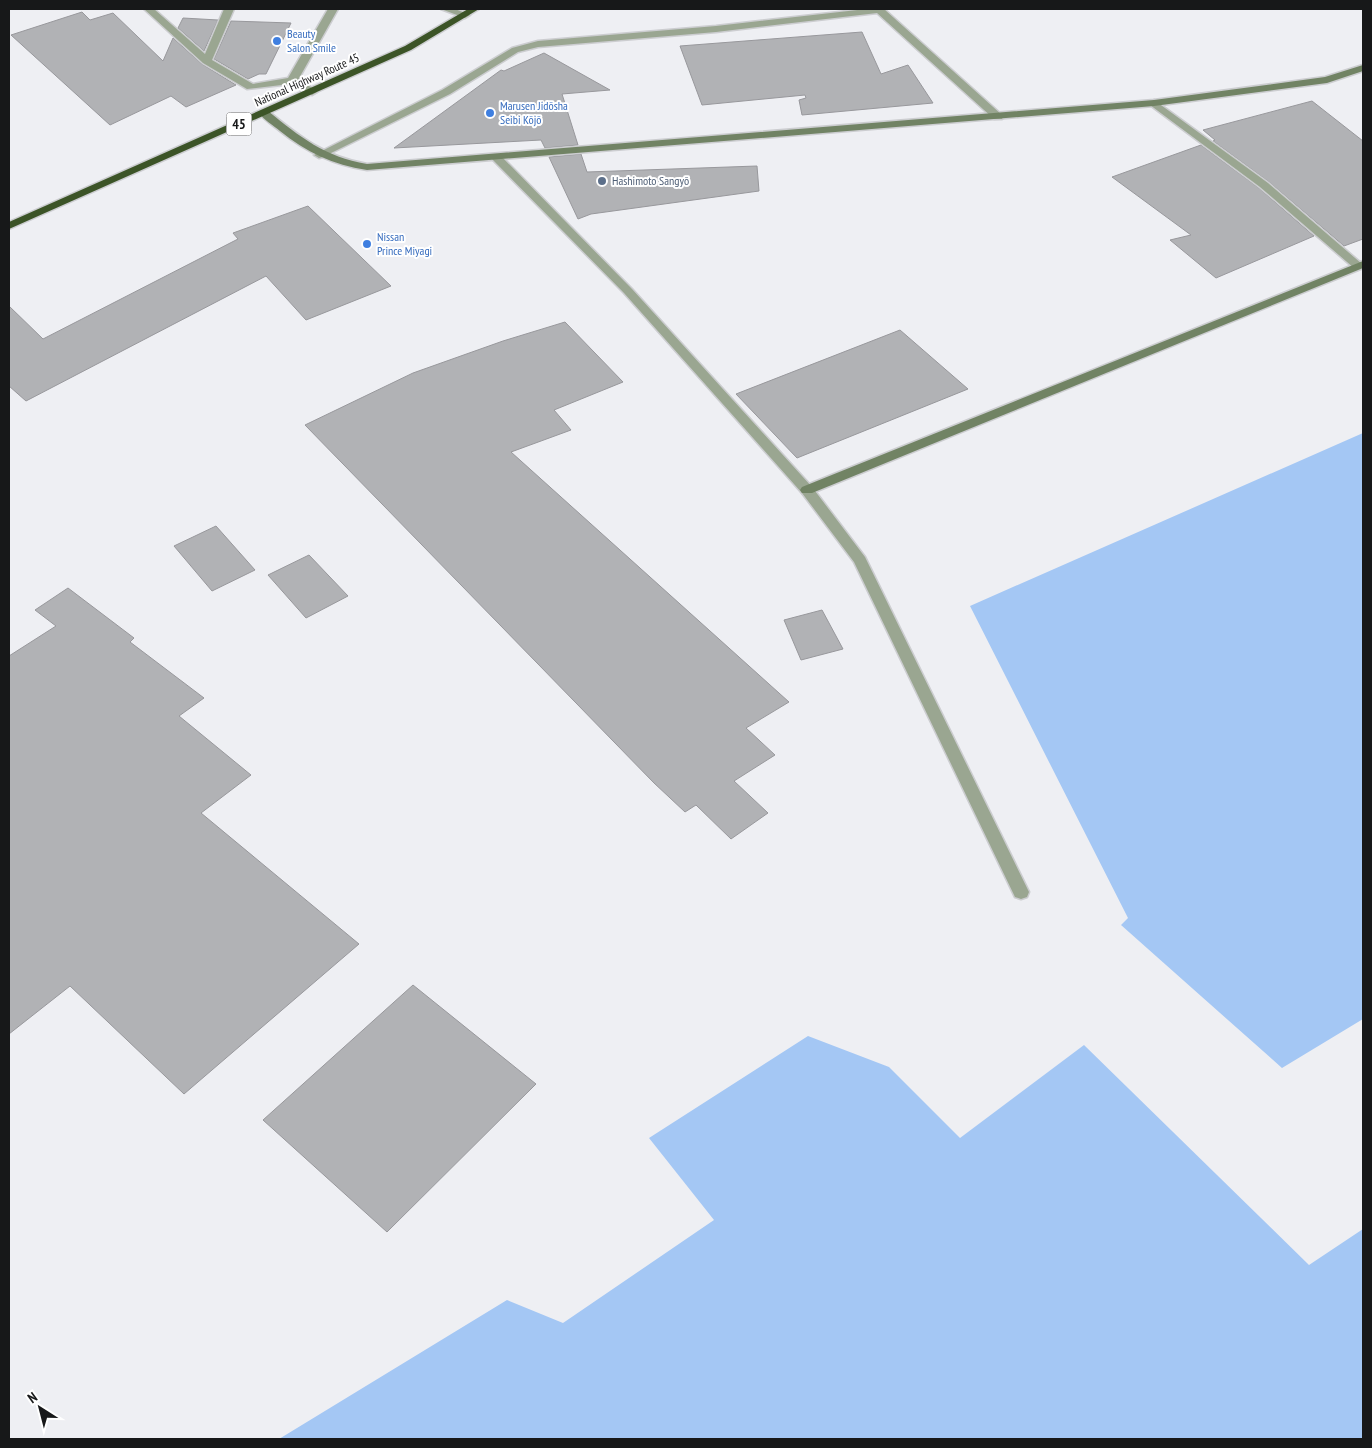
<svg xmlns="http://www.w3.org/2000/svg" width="1372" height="1448" font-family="'PT Sans Narrow',sans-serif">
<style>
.water{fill:#a4c7f4}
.building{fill:#b1b2b5;stroke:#98989c}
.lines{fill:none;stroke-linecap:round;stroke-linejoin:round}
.street-casing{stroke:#cccdd0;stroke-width:3}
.secondary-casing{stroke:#cccdd0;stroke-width:3}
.highway-casing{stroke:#cccdd0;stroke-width:3}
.street{fill:#9aa691;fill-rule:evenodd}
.secondary{fill:#718364;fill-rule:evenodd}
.highway{fill:#3c5427;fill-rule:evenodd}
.shop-dot{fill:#3f7fe0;stroke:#fff;stroke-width:2}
.service-dot{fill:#5c6f8a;stroke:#fff;stroke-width:2}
.labels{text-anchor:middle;stroke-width:4;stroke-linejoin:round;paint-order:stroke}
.far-shop-label{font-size:12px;fill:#366cbe;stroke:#fff;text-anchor:start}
.far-street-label{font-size:12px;fill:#171819;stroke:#fff}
.far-service-label{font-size:12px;fill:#4e5e75;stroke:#fff;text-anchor:start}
.shield{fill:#fff;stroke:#5d5d5e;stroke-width:1}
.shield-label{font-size:14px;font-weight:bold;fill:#171819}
</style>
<rect width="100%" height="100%" fill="#eeeff3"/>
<g class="water">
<path d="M1363,433V1019L1282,1068L1121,925L1128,918L970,606Z"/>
<path d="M808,1036L889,1067L960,1138L1084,1045L1309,1265L1363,1229V1439H279L507,1300L563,1323L714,1220L649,1138Z"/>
</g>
<g class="building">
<path d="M82,12L90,20L113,13L163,61L173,38L202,64L236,85L186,107L171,96L110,125L11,35Z"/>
<path d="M183,18L218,20L204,51L178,28Z"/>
<path d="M231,21L291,23L266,74H259L248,79L214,59Z"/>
<path d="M862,32L881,74L908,65L933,103L802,115L799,100L806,98L805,95L702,105L680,46Z"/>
<path d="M544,53L610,90L562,94L578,145L545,148L541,140L394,148L501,70L504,71Z"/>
<path d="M1312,101L1363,141V239L1344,246L1269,182L1213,141L1215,140L1203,130Z"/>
<path d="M1201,145L1259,188L1314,236L1216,278L1170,240L1191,235L1112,177Z"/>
<path d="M581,154L587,172L757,166L759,191L591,214L578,219L549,157Z"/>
<path d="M308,206L391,286L306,320L266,276L26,401L9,386V306L43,339L238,239L233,233Z"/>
<path d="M565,322L623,382L554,410L571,430L511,452L789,702L746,728L775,755L734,781L768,813L731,839L696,805L685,812L654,783L305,425L413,373L503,341Z"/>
<path d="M900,330L968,389L797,458L736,394Z"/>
<path d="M216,526L255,570L212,591L174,546Z"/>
<path d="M309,555L348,596L306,618L268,575Z"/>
<path d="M68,588L134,638L130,642L204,698L179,716L251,775L201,813L359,944L184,1094L70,986L9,1034V656L56,626L35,610Z"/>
<path d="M822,610L843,649L801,660L784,620Z"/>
<path d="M413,985L536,1084L387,1232L263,1120Z"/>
</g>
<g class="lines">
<g class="street-casing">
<g id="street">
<path d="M144,9H154L205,54L224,9H234L212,60L253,84L288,78L328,9H338L298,80L316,90L317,92L312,95L290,84L247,89L203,63Z"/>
<path d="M441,9H455L470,15L465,18Z"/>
<path d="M866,9H884L1002,115L1003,117L1002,119H994L877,13L716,32L538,47L518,52L450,94L323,157L319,158L314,155L442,90L512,48L538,41L716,26Z"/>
<path d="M1154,100L1268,183L1362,264V268H1354L1260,187L1150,105L1149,103Z"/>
<path d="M496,154L500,155L632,289L812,487L865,557L1029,892L1027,897L1021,899L1015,897L854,562L802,493L624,293L492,159L491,157Z"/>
</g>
</g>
<g class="secondary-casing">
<g id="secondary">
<path d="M1363,65V71L1327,83L1154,106L367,170C333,165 306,152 280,131C273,125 264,120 259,113L260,111H268C300,137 325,157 367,164L1154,100L1325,77Z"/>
<path d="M1363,261V268L812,493H802L800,490L802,487Z"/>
</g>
</g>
<g class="highway-casing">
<path id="highway" d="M468,9H479L411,50L9,229V222L405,46Z"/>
</g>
<use href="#street" class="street"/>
<use href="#secondary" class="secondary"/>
<use href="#highway" class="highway"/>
</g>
<g class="shop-dot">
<circle cx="277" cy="41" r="5"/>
<circle cx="490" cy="113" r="5"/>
<circle cx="367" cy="244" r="5"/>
</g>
<circle class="service-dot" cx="602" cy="181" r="5"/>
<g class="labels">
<g class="far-shop-label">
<text x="287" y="38">Beauty<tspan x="287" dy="14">Salon Smile</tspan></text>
<text x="500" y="110">Marusen Jidōsha<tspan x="500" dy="14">Seibi Kōjō</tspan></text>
<text x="377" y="241">Nissan<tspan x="377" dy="14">Prince Miyagi</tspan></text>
</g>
<g class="far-street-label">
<text transform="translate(307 80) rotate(-24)" y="4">National Highway Route 45</text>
</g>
<g class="far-service-label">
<text x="612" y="185">Hashimoto Sangyō</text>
</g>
<rect class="shield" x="226.5" y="112.5" width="25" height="23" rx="4"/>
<g class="shield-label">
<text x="239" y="129">45</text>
</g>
</g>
<rect width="1372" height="1448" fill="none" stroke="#171819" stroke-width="20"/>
<g transform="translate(40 1408) rotate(324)" stroke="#ffffff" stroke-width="4" paint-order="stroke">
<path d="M0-4L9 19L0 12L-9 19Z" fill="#171819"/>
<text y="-8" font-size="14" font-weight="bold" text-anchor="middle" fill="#171819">N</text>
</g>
</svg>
